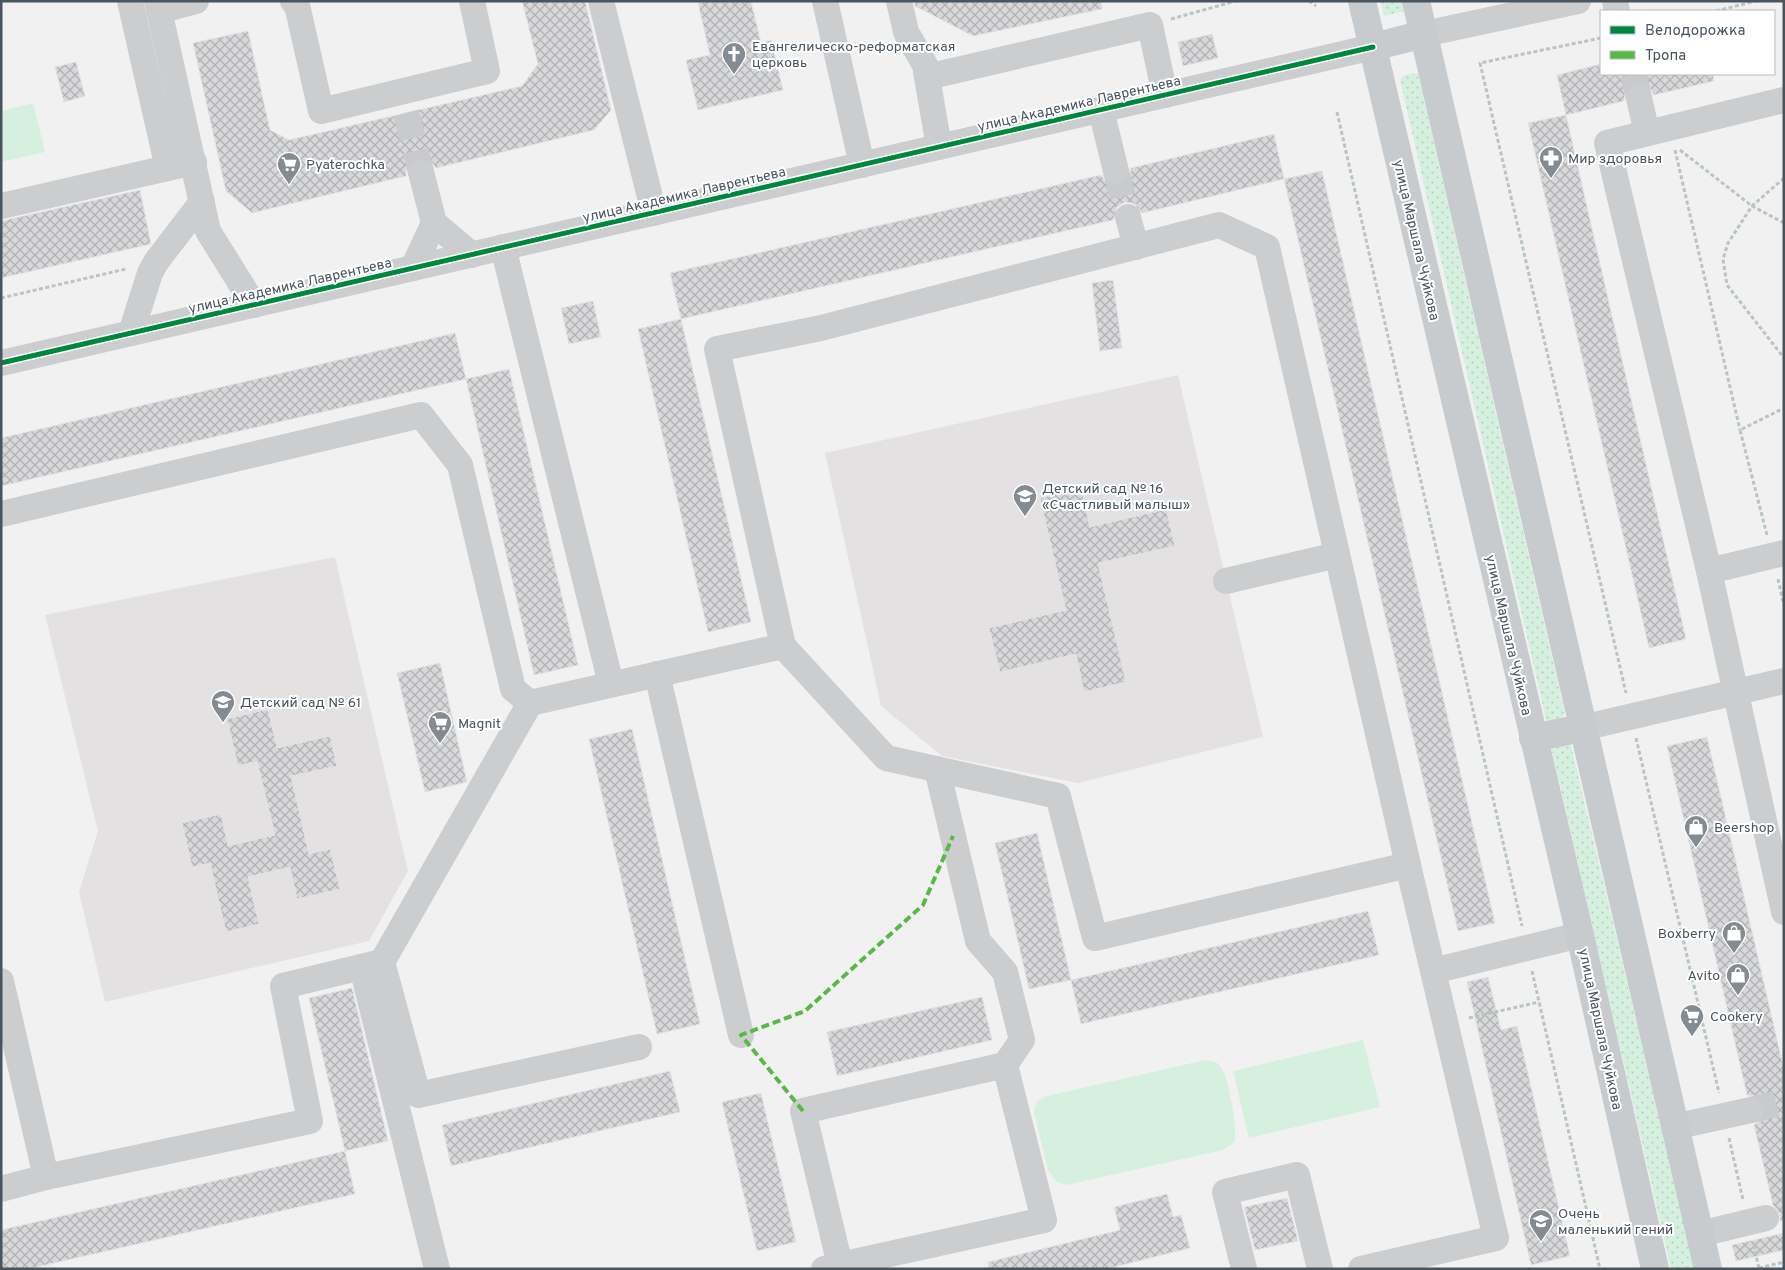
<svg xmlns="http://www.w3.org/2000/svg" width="1785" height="1270" font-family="Overpass,sans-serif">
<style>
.education{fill:#e3e1e2}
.grass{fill:url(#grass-dots)}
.garden{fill:#d6f0e0}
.building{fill:url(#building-cross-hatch);stroke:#e3e3e4}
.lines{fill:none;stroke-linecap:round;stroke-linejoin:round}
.minor-tunnel{stroke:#c8cacc;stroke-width:26;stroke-dasharray:26 13;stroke-linecap:butt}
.path{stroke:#b9c5c1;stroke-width:3;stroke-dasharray:4 2.5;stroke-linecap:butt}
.minor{stroke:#cbcdcf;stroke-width:26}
.major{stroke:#c8cbce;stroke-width:28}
.quiet{stroke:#58b947;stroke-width:4;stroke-dasharray:8 4;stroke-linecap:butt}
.cycleway-casing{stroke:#fff;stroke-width:8}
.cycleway{stroke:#00873e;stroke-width:5}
.labels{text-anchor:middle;stroke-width:4;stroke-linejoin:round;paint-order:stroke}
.poi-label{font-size:14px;fill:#48545e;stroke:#fff;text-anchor:start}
.street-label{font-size:14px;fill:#48545e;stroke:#fff}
</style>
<defs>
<pattern id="grass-dots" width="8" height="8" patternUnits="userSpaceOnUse" patternTransform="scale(1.25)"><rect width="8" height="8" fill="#d6f0e0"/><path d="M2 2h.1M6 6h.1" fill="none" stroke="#b9d0c3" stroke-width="1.8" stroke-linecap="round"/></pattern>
<pattern id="building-cross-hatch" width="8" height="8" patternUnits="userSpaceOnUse" patternTransform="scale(1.25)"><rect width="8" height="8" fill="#d8d8da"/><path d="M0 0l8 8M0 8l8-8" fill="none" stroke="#b1b2b4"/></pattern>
</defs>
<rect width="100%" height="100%" fill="#f2f1f1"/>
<g class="education">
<path d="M1178,375L1263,737L1078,783L942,756L881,706L825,453Z"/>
<path d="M335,557L408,871L369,941L105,1002L79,892L98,831L45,615Z"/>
</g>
<g class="grass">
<path d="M1381,1H1403L1406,11L1384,16Z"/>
<path d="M1414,73L1418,74L1565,714L1557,722L1546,720L1400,80L1403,76Z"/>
<path d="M1570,741L1695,1269H1671L1551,746Z"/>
</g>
<g class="garden">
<path d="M33,103L45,152L1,162V111Z"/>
<path d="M1363,1040L1380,1107L1249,1138L1233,1071Z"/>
<path d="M1205,1060C1208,1061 1214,1061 1217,1063C1229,1070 1237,1128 1235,1142L1223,1150L1066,1185L1056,1181L1048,1170L1034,1112L1037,1101L1047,1096Z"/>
</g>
<g class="building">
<path d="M522,1H585L611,110L594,130L436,168L431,161L426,158L418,157L410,162L406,168V176L252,213L226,191L193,43L248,31L270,130L289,140L522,86L538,64Z"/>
<path d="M707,1H751L761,43L771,40L783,90L698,110L686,60L710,55L698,3Z"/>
<path d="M914,1H1101L1102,9L973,36L915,6Z"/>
<path d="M1212,34L1218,58L1183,66L1178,42Z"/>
<path d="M76,62L85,96L64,102L55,67Z"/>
<path d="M1601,64V74H1713L1714,81L1654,95L1650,88L1644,84H1635L1629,87L1625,93L1624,101L1566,115L1557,75Z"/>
<path d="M1566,115L1686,639L1649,648L1528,123Z"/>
<path d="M1274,134L1284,179L1142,213L1138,206L1132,203L1125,202L1117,207L1113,220L681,319L670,273L1101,175L1106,182L1111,185L1119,186L1127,181L1130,176L1131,168Z"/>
<path d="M1322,171L1495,923L1458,931L1284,179Z"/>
<path d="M140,190L151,244L1,278V221Z"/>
<path d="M1113,280L1122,348L1100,351L1092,283Z"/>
<path d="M593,301L601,337L569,344L561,308Z"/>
<path d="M681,319L751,622L708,632L638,329Z"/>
<path d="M455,333L466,379L1,486V438Z"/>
<path d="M509,369L578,665L534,675L466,379Z"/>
<path d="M1081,488L1090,527L1166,509L1175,546L1098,563L1126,682L1084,692L1076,654L1000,672L989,628L1066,610L1040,498Z"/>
<path d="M440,663L467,782L425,792L397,673Z"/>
<path d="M268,709L277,748L330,736L337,766L291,776L309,854L330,849L340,889L297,899L290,867L248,877L259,924L226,932L210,863L192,867L182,823L221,814L228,846L275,835L257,761L238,766L227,719Z"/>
<path d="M632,729L700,1024L657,1034L589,739Z"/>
<path d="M1707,737L1784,1070V1221H1780V1214L1773,1205L1754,1125L1761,1121L1765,1115V1106L1762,1100L1756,1096L1747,1095L1667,746Z"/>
<path d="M1037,833L1071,980L1029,989L995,843Z"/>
<path d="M1368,911L1379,955L1081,1024L1071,980Z"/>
<path d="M1488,977L1501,1030L1517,1026L1570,1256L1531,1265L1467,982Z"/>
<path d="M352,988L388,1141L345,1151L309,998Z"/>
<path d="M982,997L992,1040L837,1076L827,1032Z"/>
<path d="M670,1071L680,1112L451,1166L442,1125Z"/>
<path d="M761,1093L796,1242L757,1251L722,1102Z"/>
<path d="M345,1151L355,1194L28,1269H1V1230Z"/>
<path d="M1167,1194L1173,1217L1181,1215L1190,1248L1106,1269H989L988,1262L1120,1230L1114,1207Z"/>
<path d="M1287,1198L1298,1241L1255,1250L1244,1207Z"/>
<path d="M1784,1233V1250L1736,1261L1732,1245Z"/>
</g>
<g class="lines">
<g class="minor-tunnel">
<path d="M1633,74L1639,98"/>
<path d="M406,113L421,172"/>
<path d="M1116,171L1128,217"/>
<path d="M1751,1110L1784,1102"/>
</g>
<g class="path">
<path d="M1309,1L1316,6"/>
<path d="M1716,11L1756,1"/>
<path d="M1171,19L1236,1"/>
<path d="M1601,38L1480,63L1626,693"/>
<path d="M1337,112L1522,926"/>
<path d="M1675,150L1740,430"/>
<path d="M1680,150L1752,206L1784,223"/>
<path d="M1784,178L1752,206L1728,243L1723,259L1727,285L1784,358"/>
<path d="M1,298L126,269"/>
<path d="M1767,535L1740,430L1784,408"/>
<path d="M1778,579L1784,606"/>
<path d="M1636,738L1719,1093"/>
<path d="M1532,971L1600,1269"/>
<path d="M1469,1018L1539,1002"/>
<path d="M1729,1138L1743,1200"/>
<path d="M1754,1245L1759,1269"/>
<path d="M1759,1268L1784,1262"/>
</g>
<g class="minor">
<path d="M130,1L168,168"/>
<path d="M157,1L208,231L254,305"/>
<path d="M293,1L297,5L321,111L487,71L472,1"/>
<path d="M601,1L654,213"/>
<path d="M825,1L862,165"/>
<path d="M899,1L906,32L925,65L927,77"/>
<path d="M1615,1L1617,11"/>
<path d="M159,11L196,1"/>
<path d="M1424,34L1578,1"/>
<path d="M1639,98L1647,133"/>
<path d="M1784,100L1607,143L1709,571L1784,912"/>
<path d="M1101,110L1116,171"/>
<path d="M939,147L927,77L1150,25L1165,95"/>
<path d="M421,172L434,223"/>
<path d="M1,206L194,162"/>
<path d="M1128,217L1136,247"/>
<path d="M503,247L611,684"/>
<path d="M413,268L434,223L472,255"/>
<path d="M131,333L150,273L156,262L202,202"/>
<path d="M1,363L1373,47"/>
<path d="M1,514L421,415L460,465L513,689L530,703L783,646L886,758L1058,796L1095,938L1408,865"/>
<path d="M1709,571L1784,553"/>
<path d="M1226,581L1337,555"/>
<path d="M783,646L717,349L821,328L1219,225L1267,247L1408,865L1496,1238L1361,1269"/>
<path d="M657,674L741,1035"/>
<path d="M530,703L382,962L418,1095L639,1047"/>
<path d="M1582,728L1784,681"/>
<path d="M937,769L978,941L1005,972L1022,1040L1005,1065"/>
<path d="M362,967L437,1269"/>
<path d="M1433,971L1580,935"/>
<path d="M1,981L46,1177"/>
<path d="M1674,1127L1751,1110"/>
<path d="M1,1189L46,1177L310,1121L283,986L382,962"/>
<path d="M1700,1234L1766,1218"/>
<path d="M824,1269L840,1265L1044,1220L1005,1065L803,1111L840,1265L841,1269"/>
<path d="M1244,1269L1225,1192L1297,1175L1320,1269"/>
</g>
<g class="major">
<path d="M1362,1L1580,935L1655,1269"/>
<path d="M1416,1L1708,1269"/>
<path d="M1373,47L1424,34"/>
<path d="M1533,738L1582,728"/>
</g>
<path class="quiet" d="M803,1111L741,1035L805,1011L923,905L953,836"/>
<g class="cycleway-casing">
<path id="cycleway" d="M1,363L1373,47"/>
</g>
<use href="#cycleway" class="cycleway"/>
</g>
<defs>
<g id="church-pin" transform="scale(1.25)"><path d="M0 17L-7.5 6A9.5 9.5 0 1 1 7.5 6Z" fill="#848b91" stroke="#fff"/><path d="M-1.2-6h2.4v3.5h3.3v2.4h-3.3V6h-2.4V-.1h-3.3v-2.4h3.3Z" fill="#fff"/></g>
<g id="pharmacy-pin" transform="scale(1.25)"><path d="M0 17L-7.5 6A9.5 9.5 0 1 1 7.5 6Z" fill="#848b91" stroke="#fff"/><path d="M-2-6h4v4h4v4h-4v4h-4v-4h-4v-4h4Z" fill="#fff"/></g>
<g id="supermarket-pin" transform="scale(1.25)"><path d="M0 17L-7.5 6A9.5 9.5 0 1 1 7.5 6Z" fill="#848b91" stroke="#fff"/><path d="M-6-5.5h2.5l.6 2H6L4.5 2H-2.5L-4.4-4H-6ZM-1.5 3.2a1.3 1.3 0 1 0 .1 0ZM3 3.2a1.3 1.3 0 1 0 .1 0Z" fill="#fff"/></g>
<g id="school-pin" transform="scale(1.25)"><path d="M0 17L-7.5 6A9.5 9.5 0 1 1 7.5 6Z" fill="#848b91" stroke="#fff"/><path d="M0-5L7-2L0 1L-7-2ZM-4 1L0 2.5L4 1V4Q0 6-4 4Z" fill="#fff"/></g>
<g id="shop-pin" transform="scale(1.25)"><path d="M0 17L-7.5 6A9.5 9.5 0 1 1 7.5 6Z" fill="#848b91" stroke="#fff"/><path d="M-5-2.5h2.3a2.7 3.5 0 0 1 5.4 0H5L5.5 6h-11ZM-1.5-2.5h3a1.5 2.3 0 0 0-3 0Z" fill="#fff"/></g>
</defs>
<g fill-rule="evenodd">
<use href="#church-pin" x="734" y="54"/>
<use href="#pharmacy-pin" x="1551" y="158"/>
<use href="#supermarket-pin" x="289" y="164"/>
<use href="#school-pin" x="1025" y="496"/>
<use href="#school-pin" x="223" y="702"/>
<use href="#supermarket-pin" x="440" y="723"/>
<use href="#shop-pin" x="1696" y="827"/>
<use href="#shop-pin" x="1734" y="933"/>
<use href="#shop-pin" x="1738" y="975"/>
<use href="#supermarket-pin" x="1692" y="1016"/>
<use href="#school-pin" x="1541" y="1221"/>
</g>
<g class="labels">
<g class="poi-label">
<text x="752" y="51">Евангелическо-реформатская<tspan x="752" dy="16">церковь</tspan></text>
<text x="1568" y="163">Мир здоровья</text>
<text x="306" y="169">Pyaterochka</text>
<text x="1042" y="493">Детский сад № 16<tspan x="1042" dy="16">«Счастливый малыш»</tspan></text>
<text x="240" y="707">Детский сад № 61</text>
<text x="458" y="728">Magnit</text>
<text x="1714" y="832">Beershop</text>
<text x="1716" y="938" text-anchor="end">Boxberry</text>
<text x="1720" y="980" text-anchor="end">Avito</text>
<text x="1710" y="1021">Cookery</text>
<text x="1558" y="1218">Очень<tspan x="1558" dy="16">маленький гений</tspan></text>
</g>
<g class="street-label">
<text transform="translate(1079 103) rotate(-13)" y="5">улица Академика Лаврентьева</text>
<text transform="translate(684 194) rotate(-13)" y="5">улица Академика Лаврентьева</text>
<text transform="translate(1417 240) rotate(77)" y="5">улица Маршала Чуйкова</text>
<text transform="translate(290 285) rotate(-13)" y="5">улица Академика Лаврентьева</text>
<text transform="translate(1509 635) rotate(77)" y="5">улица Маршала Чуйкова</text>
<text transform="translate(1601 1029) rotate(78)" y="5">улица Маршала Чуйкова</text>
</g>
</g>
<rect width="1785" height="1270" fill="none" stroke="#48545e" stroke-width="5"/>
<rect x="1600" y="10" width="175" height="65" fill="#ffffff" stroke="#b6bbbf"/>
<rect x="1610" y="26" width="25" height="8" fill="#00873e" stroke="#b6bbbf"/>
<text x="1645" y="35" font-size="15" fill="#48545e">Велодорожка</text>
<rect x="1610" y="51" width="25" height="8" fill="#58b947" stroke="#b6bbbf"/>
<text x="1645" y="60" font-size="15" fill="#48545e">Тропа</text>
</svg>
